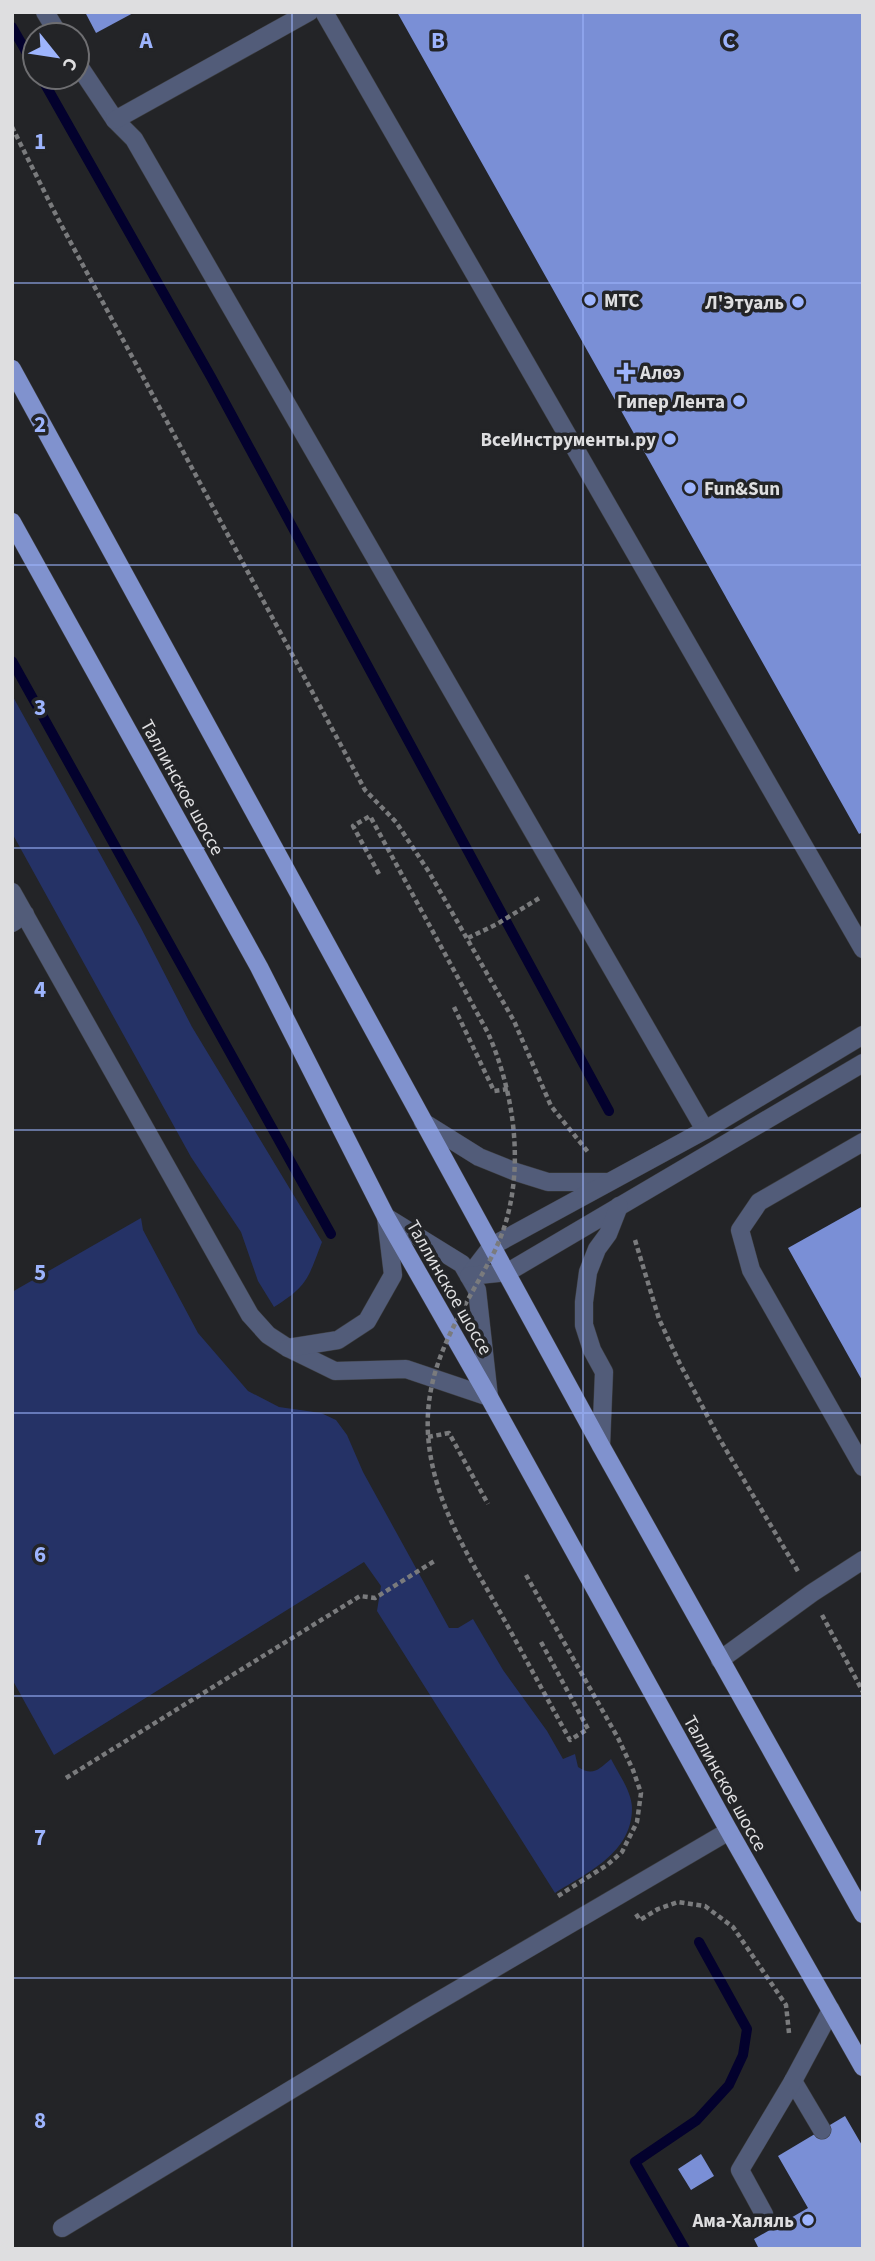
<svg xmlns="http://www.w3.org/2000/svg" width="875" height="2261" font-family="'Source Sans 3',sans-serif">
<style>
.green{fill:#253266}
.lines{fill:none;stroke-linecap:round;stroke-linejoin:round}
.stream{stroke:#03012d;stroke-width:10}
.building{fill:#7a8fd6}
.service-casing{stroke:#3d3e41;stroke-width:19}
.minor-casing{stroke:#3d3e41;stroke-width:19}
.primary-casing{stroke:#3d3e41;stroke-width:19}
.path{stroke:#7a7b7d;stroke-width:4.5;stroke-dasharray:5 3.5;stroke-linecap:butt}
.service{stroke:#525c79;stroke-width:18}
.minor{stroke:#525c79;stroke-width:18}
.primary{stroke:#8092ce;stroke-width:18}
.path-bridge{stroke:#7a7b7d;stroke-width:4.5;stroke-dasharray:5 3.5;stroke-linecap:butt}
.grid{fill:none;stroke:#9db4fd;stroke-width:2;stroke-opacity:0.55}
.poi-dot{fill:#9db4fd;stroke:#232427;stroke-width:2.5}
.labels{text-anchor:middle;stroke-width:7;stroke-linejoin:round;paint-order:stroke}
.poi-label{font-size:19px;font-weight:bold;fill:#dedee0;stroke:#232427;text-anchor:end}
.street-label{font-size:19px;fill:#dedee0;stroke:#232427}
.grid-label{font-size:23px;text-anchor:middle;font-weight:bold;fill:#9db4fd;stroke:#232427;stroke-width:7;stroke-linejoin:round;paint-order:stroke}
</style>
<rect width="100%" height="100%" fill="#232427"/>
<g class="green">
<path d="M12,695L140,926L192,1027L322,1242C308,1278 308,1286 274,1307L258,1281L241,1232L191,1157L12,833Z"/>
<path d="M141,1218L143,1230L198,1333L248,1391L279,1407L321,1413L336,1420L347,1435L363,1472L449,1628H458L473,1619L503,1670L547,1731L563,1759L575,1754L578,1767C593,1777 599,1769 611,1759C618,1773 632,1792 632,1808C632,1853 588,1872 555,1893L377,1611L381,1586L364,1562L54,1755L12,1679V1292Z"/>
</g>
<g class="lines">
<g class="stream">
<path d="M12,27L35,67"/>
<path d="M41,77L211,377L609,1111"/>
<path d="M12,661L331,1234"/>
<path d="M685,2249L635,2162L697,2120L729,2085L743,2055L747,2029L699,1942"/>
</g>
</g>
<g class="building">
<path d="M85,12H135L96,33Z"/>
<path d="M397,12H863V832L859,834Z"/>
<path d="M863,1206V1382L788,1248Z"/>
<path d="M845,2116L863,2147V2249H759L754,2239L808,2208L778,2156Z"/>
<path d="M701,2154L714,2176L691,2190L678,2169Z"/>
</g>
<g class="lines">
<g class="service-casing">
<g id="service">
<path d="M45,12L59,35"/>
<path d="M324,12L863,949"/>
<path d="M77,63L115,120L134,139L705,1130"/>
<path d="M115,120L309,12"/>
<path d="M12,923L25,914"/>
<path d="M863,1142L759,1202L740,1230L751,1270L863,1467"/>
<path d="M720,1660L812,1593L863,1560"/>
<path d="M793,2081L822,2130"/>
<path d="M764,2214L740,2170L793,2081L831,2010"/>
<path d="M62,2228L418,2013L729,1831"/>
</g>
</g>
<g class="minor-casing">
<g id="minor">
<path d="M12,892L250,1315L268,1335L288,1348L335,1371L406,1369L489,1397L477,1290L462,1264L386,1217"/>
<path d="M423,1122L479,1157L516,1172L548,1182H607"/>
<path d="M469,1276L492,1246L705,1130L863,1035"/>
<path d="M469,1276L508,1272L863,1063"/>
<path d="M288,1348L338,1340L367,1321L393,1275L386,1217"/>
<path d="M601,1446L604,1372L592,1350L584,1325V1302L588,1272L597,1249L608,1234L619,1206"/>
</g>
</g>
<g class="primary-casing">
<g id="primary">
<path d="M12,369L601,1446L863,1914"/>
<path d="M12,522L259,967L386,1217L489,1397L729,1831L863,2067"/>
</g>
</g>
<g class="path">
<path d="M12,127L57,217L365,790L396,822L429,872L514,1021L551,1106L588,1152"/>
<path d="M468,938L497,924L541,897"/>
<path d="M454,1007L494,1091L508,1089"/>
<path d="M635,1240L659,1319L680,1364L719,1438L799,1573"/>
<path d="M428,1437L449,1433L488,1504"/>
<path d="M526,1575L618,1738L633,1770L641,1793L637,1822L622,1852L607,1865L558,1896"/>
<path d="M822,1615L863,1692"/>
<path d="M66,1778L360,1596L375,1598L436,1560"/>
<path d="M636,1914L640,1920L658,1909L678,1902L705,1906L733,1927L786,2005L789,2033"/>
</g>
<use href="#service" class="service"/>
<use href="#minor" class="minor"/>
<use href="#primary" class="primary"/>
<path class="path-bridge" d="M379,874L353,826L370,816L488,1033C518,1101 528,1190 491,1258C460,1316 424,1365 428,1434C432,1498 466,1552 496,1605C521,1650 545,1695 570,1740L588,1729L541,1642"/>
</g>
<path class="grid" d="M292,12V2249M583,12V2249M12,283H863M12,565H863M12,848H863M12,1130H863M12,1413H863M12,1696H863M12,1978H863"/>
<g class="poi-dot">
<circle cx="590" cy="300" r="7"/>
<circle cx="798" cy="302" r="7"/>
<path d="M622.5 361.5h7v7h7v7h-7v7h-7v-7h-7v-7h7z"/>
<circle cx="739" cy="401" r="7"/>
<circle cx="670" cy="439" r="7"/>
<circle cx="690" cy="488" r="7"/>
<circle cx="808" cy="2220" r="7"/>
</g>
<g class="labels">
<g class="poi-label">
<text x="604" y="307" text-anchor="start">МТС</text>
<text x="784" y="309">Л'Этуаль</text>
<text x="640" y="379" text-anchor="start">Алоэ</text>
<text x="725" y="408">Гипер Лента</text>
<text x="656" y="446">ВсеИнструменты.ру</text>
<text x="704" y="495" text-anchor="start">Fun&amp;Sun</text>
<text x="794" y="2227">Ама-Халяль</text>
</g>
<g class="street-label">
<text transform="translate(183 787) rotate(61)" y="7">Таллинское шоссе</text>
<text transform="translate(450 1287) rotate(60)" y="7">Таллинское шоссе</text>
<text transform="translate(726 1783) rotate(61)" y="7">Таллинское шоссе</text>
</g>
</g>
<g class="grid-label">
<text x="146" y="48">A</text>
<text x="438" y="48">B</text>
<text x="729" y="48">C</text>
<text x="40" y="149">1</text>
<text x="40" y="432">2</text>
<text x="40" y="715">3</text>
<text x="40" y="997">4</text>
<text x="40" y="1280">5</text>
<text x="40" y="1562">6</text>
<text x="40" y="1845">7</text>
<text x="40" y="2128">8</text>
</g>
<rect width="875" height="2261" fill="none" stroke="#dedee0" stroke-width="28"/>
<g transform="translate(56 56) rotate(120)"><circle r="33" fill="#232427" stroke="#6e6e71" stroke-width="2"/>
<path d="M0-5L12 26L0 18L-12 26Z" fill="#9db4fd"/>
<text y="-10" font-size="19" font-weight="bold" text-anchor="middle" fill="#dedee0">С</text>
</g>
</svg>
